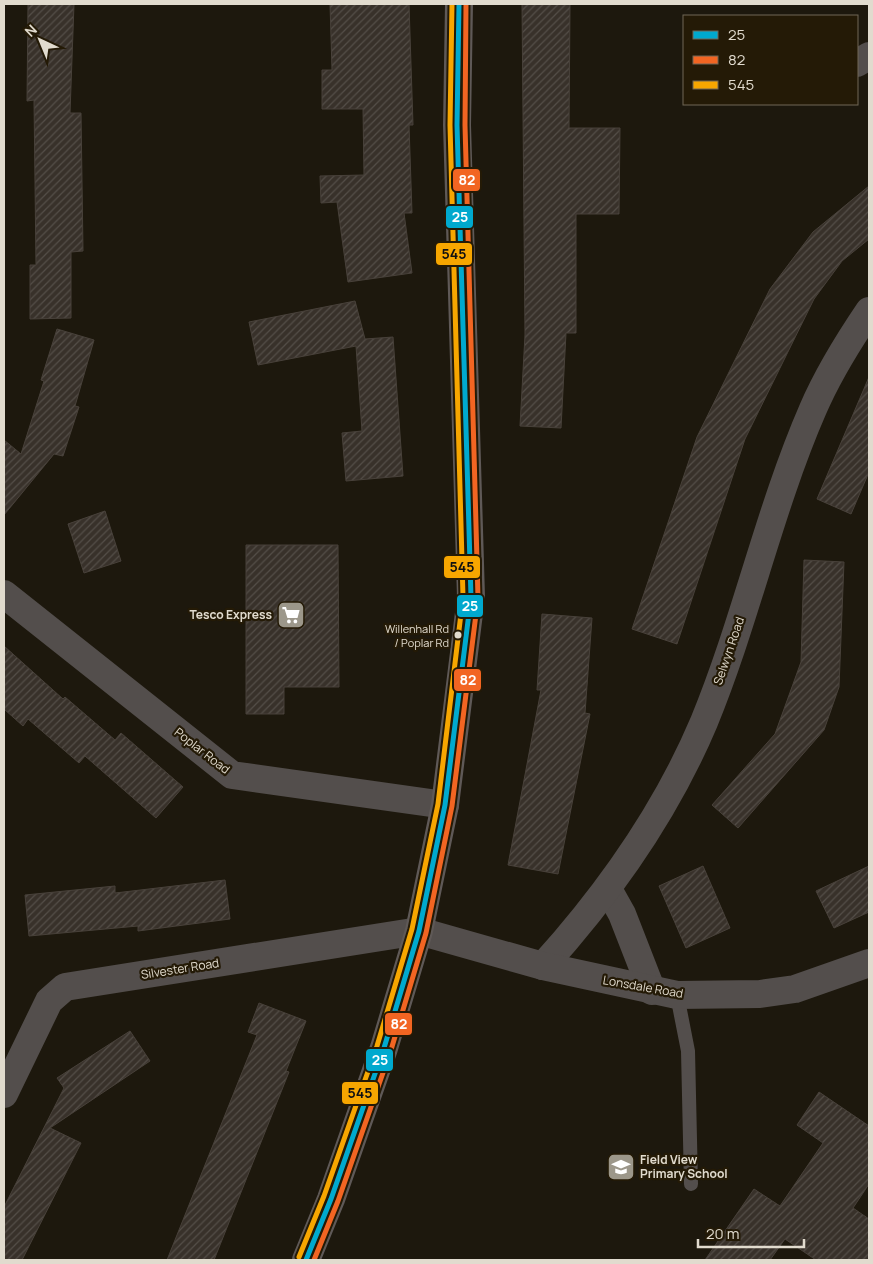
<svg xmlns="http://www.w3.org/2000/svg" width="873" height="1264" font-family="Manrope,sans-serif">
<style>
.building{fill:url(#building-hatch);stroke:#48413a}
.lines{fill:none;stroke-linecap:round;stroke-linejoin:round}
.service{stroke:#534e4c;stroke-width:14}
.minor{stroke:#534e4c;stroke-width:28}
.secondary{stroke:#5f5957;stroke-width:28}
.bus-1-casing{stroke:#241a06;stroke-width:9}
.bus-2-casing{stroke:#241a06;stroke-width:9}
.bus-3-casing{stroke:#241a06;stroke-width:9}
.bus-1{stroke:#00a9ce;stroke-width:5}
.bus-2{stroke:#f26522;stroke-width:5}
.bus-3{stroke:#f7a600;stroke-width:5}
.bus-dot{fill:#e1dbce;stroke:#241a06;stroke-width:2}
.labels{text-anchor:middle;stroke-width:4.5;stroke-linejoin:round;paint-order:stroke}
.bus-label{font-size:11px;fill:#e1dbce;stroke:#241a06;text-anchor:end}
.poi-label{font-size:12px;font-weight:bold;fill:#e1dbce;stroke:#241a06;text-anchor:end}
.street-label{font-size:12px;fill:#e1dbce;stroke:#241a06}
.line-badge{stroke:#241a06;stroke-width:2}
.badge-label{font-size:14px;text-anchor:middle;font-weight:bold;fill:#fff}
.pale-badge-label{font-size:14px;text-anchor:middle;font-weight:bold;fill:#111}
</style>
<defs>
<pattern id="building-hatch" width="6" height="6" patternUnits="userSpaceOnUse" patternTransform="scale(1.25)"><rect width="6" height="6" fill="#38312a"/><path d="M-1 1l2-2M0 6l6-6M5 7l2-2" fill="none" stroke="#544e48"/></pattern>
</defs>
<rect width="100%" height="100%" fill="#1d180d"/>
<g class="building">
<path d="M28,4H74L70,113H81L83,251L71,252V318L30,319V265H36L34,100L27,101Z"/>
<path d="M330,4H409L413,125H409L412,213H404L412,273L348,282L337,202L321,203L320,176L364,175L363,109H322V70H332Z"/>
<path d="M522,4H570L569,128H620L619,214H576V333H566L561,428L520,426L525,335Z"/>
<path d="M869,186V239L842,261L814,299L745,439L677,644L632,629L697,437L770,289L813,232Z"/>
<path d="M355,301L365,339L393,337L403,476L346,481L342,433L362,431L356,346L258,365L249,322Z"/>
<path d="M57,329L94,340L75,406L79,407L63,456L54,454L4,515V440L21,454L44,381L41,380Z"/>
<path d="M869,377V472L851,514L817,499Z"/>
<path d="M105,511L121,561L84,573L68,524Z"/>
<path d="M246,545H338L339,687H284V714H246Z"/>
<path d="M804,560L844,562L839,687L824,730L738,828L712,805L775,734L801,662Z"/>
<path d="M542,614L592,618L585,713L590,714L558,874L508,865L541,690H537Z"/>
<path d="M4,646L63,699L65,697L115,740L121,733L183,787L156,818L85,756L79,763L28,719L23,726L4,709Z"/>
<path d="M703,866L730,928L686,948L659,886Z"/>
<path d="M869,866V912L834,928L816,891Z"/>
<path d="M225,880L230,919L138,931V926L29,936L25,895L115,886V893Z"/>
<path d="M259,1003L306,1021L286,1071L289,1072L214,1260H167L257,1035L248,1032Z"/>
<path d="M130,1031L150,1061L50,1128L81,1143L22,1260H4V1207L64,1088L57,1078Z"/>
<path d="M819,1092L869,1126V1184L853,1208L869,1219V1260H816L785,1239L770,1260H705L754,1189L780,1206L823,1143L797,1125Z"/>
</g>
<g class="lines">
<path class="service" d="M677,995L688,1051L691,1184"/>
<g class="minor">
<path d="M857,63L869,56"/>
<path d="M4,594L232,775L445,805"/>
<path d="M608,889L622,914L652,991"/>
<path d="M543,966C608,894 666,812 704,722C746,620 769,510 813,409C828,374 848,342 869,311"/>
<path d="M4,1094L49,1001L65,987L419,931L543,966L677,995L760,994L795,989L869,963"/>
</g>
<path class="secondary" d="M306,1260L331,1199L384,1048L419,931L445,805L471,597L457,125L459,4"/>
<g class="bus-1-casing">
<path id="bus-1" d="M306,1260L331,1199L384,1048L419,931L445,805L471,597L457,125L459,4"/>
</g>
<g class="bus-2-casing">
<path id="bus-2" d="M314,1260L338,1201L391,1050L426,933L452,806L478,598L465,125L466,4"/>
</g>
<g class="bus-3-casing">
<path id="bus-3" d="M299,1257L324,1196L377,1046L412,929L438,804L463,597L450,125L452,4"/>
</g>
<use href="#bus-1" class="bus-1"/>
<use href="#bus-2" class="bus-2"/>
<use href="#bus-3" class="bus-3"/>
</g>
<defs>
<g id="supermarket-square" transform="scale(1.4375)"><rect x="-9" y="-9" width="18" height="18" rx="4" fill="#9c978a" stroke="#241a06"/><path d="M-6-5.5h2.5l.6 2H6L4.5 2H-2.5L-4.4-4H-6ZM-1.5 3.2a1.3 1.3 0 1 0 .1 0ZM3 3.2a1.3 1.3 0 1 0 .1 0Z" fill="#fff"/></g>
<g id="school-square" transform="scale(1.4375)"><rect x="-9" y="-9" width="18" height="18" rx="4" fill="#9c978a" stroke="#241a06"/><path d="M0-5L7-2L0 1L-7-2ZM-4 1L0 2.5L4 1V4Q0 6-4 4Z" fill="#fff"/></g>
</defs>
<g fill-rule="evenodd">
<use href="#supermarket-square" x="291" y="615"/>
<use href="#school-square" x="621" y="1167"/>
</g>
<circle class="bus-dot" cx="458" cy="635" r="4.5"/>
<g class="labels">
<g class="bus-label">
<text x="449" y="633">Willenhall Rd<tspan x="449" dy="14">/ Poplar Rd</tspan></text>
</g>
<g class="poi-label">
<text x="272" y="619">Tesco Express</text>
<text x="640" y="1164" text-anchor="start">Field View<tspan x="640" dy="14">Primary School</tspan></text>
</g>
<g class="street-label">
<text transform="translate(729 651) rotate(-71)" y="4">Selwyn Road</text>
<text transform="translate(202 751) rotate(38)" y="4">Poplar Road</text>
<text transform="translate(180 969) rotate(-9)" y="4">Silvester Road</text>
<text transform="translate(643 987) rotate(10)" y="4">Lonsdale Road</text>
</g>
</g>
<g class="line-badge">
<rect x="452" y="168" width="29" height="24" rx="5" fill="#f26522"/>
<rect x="445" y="205" width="29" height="24" rx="5" fill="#00a9ce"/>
<rect x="435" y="242" width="38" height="24" rx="5" fill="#f7a600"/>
<rect x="443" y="555" width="38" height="24" rx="5" fill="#f7a600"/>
<rect x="456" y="594" width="28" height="24" rx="5" fill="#00a9ce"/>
<rect x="453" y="668" width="29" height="24" rx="5" fill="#f26522"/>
<rect x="384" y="1012" width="29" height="24" rx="5" fill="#f26522"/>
<rect x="365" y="1048" width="29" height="24" rx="5" fill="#00a9ce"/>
<rect x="341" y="1081" width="38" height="24" rx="5" fill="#f7a600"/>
</g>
<g class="badge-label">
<text x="467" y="185">82</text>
<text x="460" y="222">25</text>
<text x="470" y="611">25</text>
<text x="468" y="685">82</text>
<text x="399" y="1029">82</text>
<text x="380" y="1065">25</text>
</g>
<g class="pale-badge-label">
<text x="454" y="259">545</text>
<text x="462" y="572">545</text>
<text x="360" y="1098">545</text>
</g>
<rect width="873" height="1264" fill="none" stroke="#e1dbce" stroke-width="10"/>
<rect x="683" y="15" width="175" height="90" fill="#241a06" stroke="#706756"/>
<rect x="693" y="31" width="25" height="8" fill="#00a9ce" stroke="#706756"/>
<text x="728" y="40" font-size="15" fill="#e1dbce">25</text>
<rect x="693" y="56" width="25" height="8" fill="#f26522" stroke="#706756"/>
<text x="728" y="65" font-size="15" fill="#e1dbce">82</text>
<rect x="693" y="81" width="25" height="8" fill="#f7a600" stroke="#706756"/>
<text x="728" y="90" font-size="15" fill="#e1dbce">545</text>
<g transform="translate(40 40) rotate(316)" stroke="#241a06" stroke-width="4" paint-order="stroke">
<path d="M0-4L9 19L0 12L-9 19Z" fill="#e1dbce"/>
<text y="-8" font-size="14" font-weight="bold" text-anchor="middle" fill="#e1dbce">N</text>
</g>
<path d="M698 1239v8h106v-8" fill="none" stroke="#e1dbce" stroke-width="2.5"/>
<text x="706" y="1239" font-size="15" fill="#e1dbce" stroke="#241a06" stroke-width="4" paint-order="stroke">20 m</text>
</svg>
